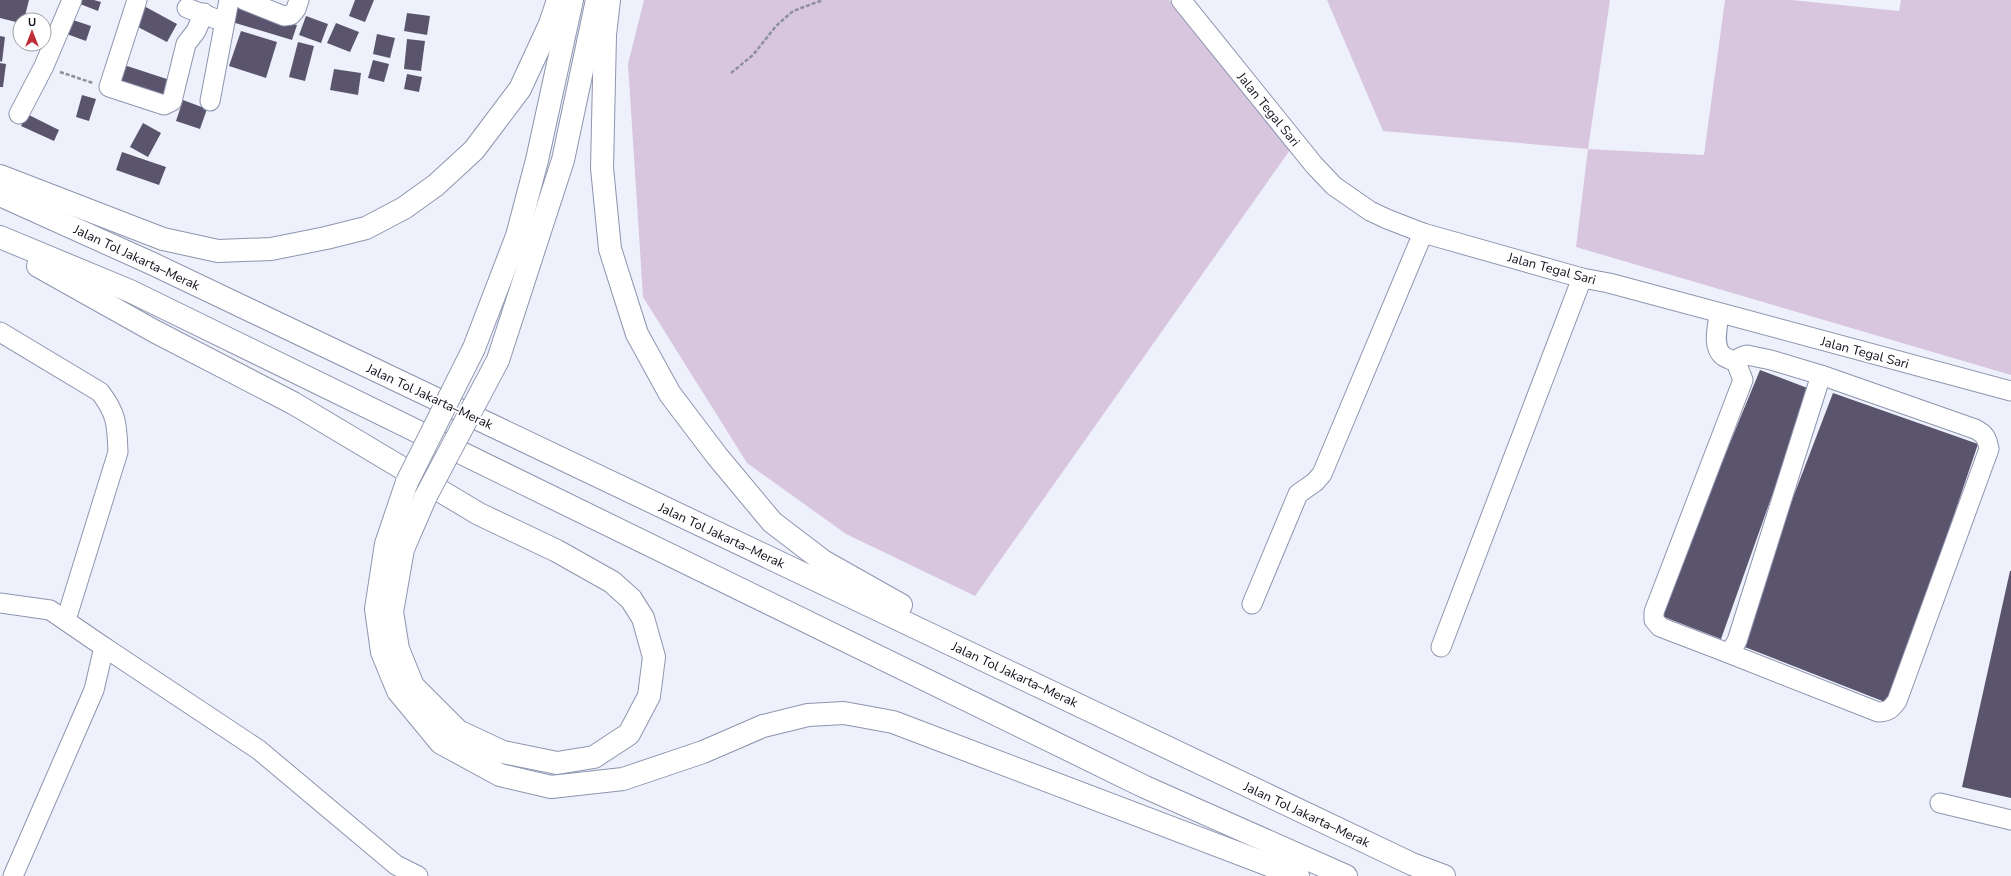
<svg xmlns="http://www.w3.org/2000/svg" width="2011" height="876" font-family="'Nunito Sans',sans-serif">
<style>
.green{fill:#d8c6df}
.building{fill:#5a556d}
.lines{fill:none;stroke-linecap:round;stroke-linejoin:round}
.minor-casing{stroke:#8d95ae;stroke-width:21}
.highway-casing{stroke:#8d95ae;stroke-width:24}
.path{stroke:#8d909a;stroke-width:2.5;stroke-dasharray:4 2;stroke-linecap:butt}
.minor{stroke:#fff;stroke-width:19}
.highway{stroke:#fff;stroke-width:22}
.highway-bridge-casing{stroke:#8d95ae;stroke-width:24;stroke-linecap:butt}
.highway-bridge{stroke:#fff;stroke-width:22}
.labels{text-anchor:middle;stroke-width:4;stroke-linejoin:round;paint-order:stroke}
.street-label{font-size:13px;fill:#0c0f17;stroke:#fff}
</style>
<rect width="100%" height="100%" fill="#eef1fc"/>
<g class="green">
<path d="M644,0H1169L1290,150L975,596L846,534L747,463L643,297L628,64Z"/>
<path d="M1327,0H1610L1588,149L1704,155L1725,0H1792L1899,11L1901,0H2011V375L1576,247L1588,149L1383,131Z"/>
</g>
<g class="building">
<path d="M0,0H29L24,20H20V23L0,18Z"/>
<path d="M76,0H94L101,2L98,11L75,2Z"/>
<path d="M355,0H374L365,22L349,16Z"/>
<path d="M144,6L177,24L167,42L134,25Z"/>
<path d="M236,7L297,25L292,40L232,22Z"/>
<path d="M407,13L430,16L427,35L404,31Z"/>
<path d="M306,16L328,24L321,43L299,35Z"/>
<path d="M70,19L91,26L86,41L64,33Z"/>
<path d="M336,23L359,32L350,52L327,43Z"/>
<path d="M241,31L277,42L266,78L229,66Z"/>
<path d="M377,34L395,38L390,58L373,54Z"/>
<path d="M0,36L5,37L2,62L0,61Z"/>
<path d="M407,39L425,41L421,71L404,69Z"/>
<path d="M298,42L314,46L305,81L289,77Z"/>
<path d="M373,60L389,64L384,82L368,78Z"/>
<path d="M0,63L6,64L3,87H0Z"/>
<path d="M121,64L173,81L166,101L114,85Z"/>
<path d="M334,69L361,73L358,95L330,90Z"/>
<path d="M407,74L422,77L419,92L404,89Z"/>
<path d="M82,95L96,99L89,121L76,117Z"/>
<path d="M183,100L207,109L200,129L176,121Z"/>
<path d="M27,114L59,130L54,141L21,126Z"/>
<path d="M143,123L161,133L148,157L130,147Z"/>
<path d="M122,152L166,167L159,185L116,170Z"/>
<path d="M1760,370L1810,389L1721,639L1659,615Z"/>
<path d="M1833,393L1978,444L1890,704L1737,644Z"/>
<path d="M2010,571H2011V798L1962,787Z"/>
</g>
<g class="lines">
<g class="minor-casing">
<g id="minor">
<path d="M137,0L109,87L164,105L172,101L186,44L196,31L204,13"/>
<path d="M244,0L284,16L291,15L296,9L299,0"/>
<path d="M1181,0L1314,165L1334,186L1370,211L1387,219L1423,233L1582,278L1609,283L2011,391"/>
<path d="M187,8L216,19"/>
<path d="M210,101L229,0"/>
<path d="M19,114L44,66L72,0"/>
<path d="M1719,314C1718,326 1712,345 1722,355C1725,358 1732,360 1736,362L1743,380L1654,612V620L1660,627L1728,653L1732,649L1737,641L1821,375"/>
<path d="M0,332L100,392C117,414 117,425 118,452L66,620"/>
<path d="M0,603L50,610L104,647L94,690L13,876"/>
<path d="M1252,604L1298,494L1315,482L1322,474L1423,233"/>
<path d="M104,647L259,750L396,865L418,876"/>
<path d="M1441,647L1582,278"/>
<path d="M1728,653L1878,712C1888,712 1891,709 1897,701L1989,449C1987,438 1985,434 1975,429L1821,375L1771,360L1747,355L1741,357L1736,362"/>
<path d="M1940,803L2011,820"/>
</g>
</g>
<g class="highway-casing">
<g id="highway">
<path d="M609,0L605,35L602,168L610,249L637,334L670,394L717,456L772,522L823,561L901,605"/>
<path d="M0,176L163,239L218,251L271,249L326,238L366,228L404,208L436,185L474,150L520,89L550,24L558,0"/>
<path d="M0,195L153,264L1412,864L1444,876"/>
<path d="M0,237L130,291L1145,787L1346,876"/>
<path d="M38,266L154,331L293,403L479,514L557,551L612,582L631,599L643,618L654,657L649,696L629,734L594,757L557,763L503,752L458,731L413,686L398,649L392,612L403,549L426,496"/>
<path d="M474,348L517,236L537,160L572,0"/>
<path d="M498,360L563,160L597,0"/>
<path d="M407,482L386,544L376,609L382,652L398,691L441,743L500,775L551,787L623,779L703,752L763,726L808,715L844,713L893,722L1298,876"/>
</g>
</g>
<g class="path">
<path d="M60,72L93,83"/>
<path d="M731,73L753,55L776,26L793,11L823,0"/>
</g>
<use href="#minor" class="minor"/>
<use href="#highway" class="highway"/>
<g class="highway-bridge-casing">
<g id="highway-bridge">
<path d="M407,482L474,348"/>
<path d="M426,496L498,360"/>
</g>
</g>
<use href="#highway-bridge" class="highway-bridge"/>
</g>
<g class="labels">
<g class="street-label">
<text transform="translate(1269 109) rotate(51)" y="5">Jalan Tegal Sari</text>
<text transform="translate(137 257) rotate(25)" y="5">Jalan Tol Jakarta–Merak</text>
<text transform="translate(1552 268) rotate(15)" y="5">Jalan Tegal Sari</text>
<text transform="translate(1865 352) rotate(15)" y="5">Jalan Tegal Sari</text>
<text transform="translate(430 396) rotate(25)" y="5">Jalan Tol Jakarta–Merak</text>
<text transform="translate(722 535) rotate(25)" y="5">Jalan Tol Jakarta–Merak</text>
<text transform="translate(1015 674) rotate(25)" y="5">Jalan Tol Jakarta–Merak</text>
<text transform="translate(1307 814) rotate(25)" y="5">Jalan Tol Jakarta–Merak</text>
</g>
</g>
<g transform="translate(32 32)"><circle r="19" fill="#ffffff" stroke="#9e9fa2"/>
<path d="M0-3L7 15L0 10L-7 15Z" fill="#bf2f36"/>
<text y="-6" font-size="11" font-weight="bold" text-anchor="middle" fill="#0c0f17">U</text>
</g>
</svg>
